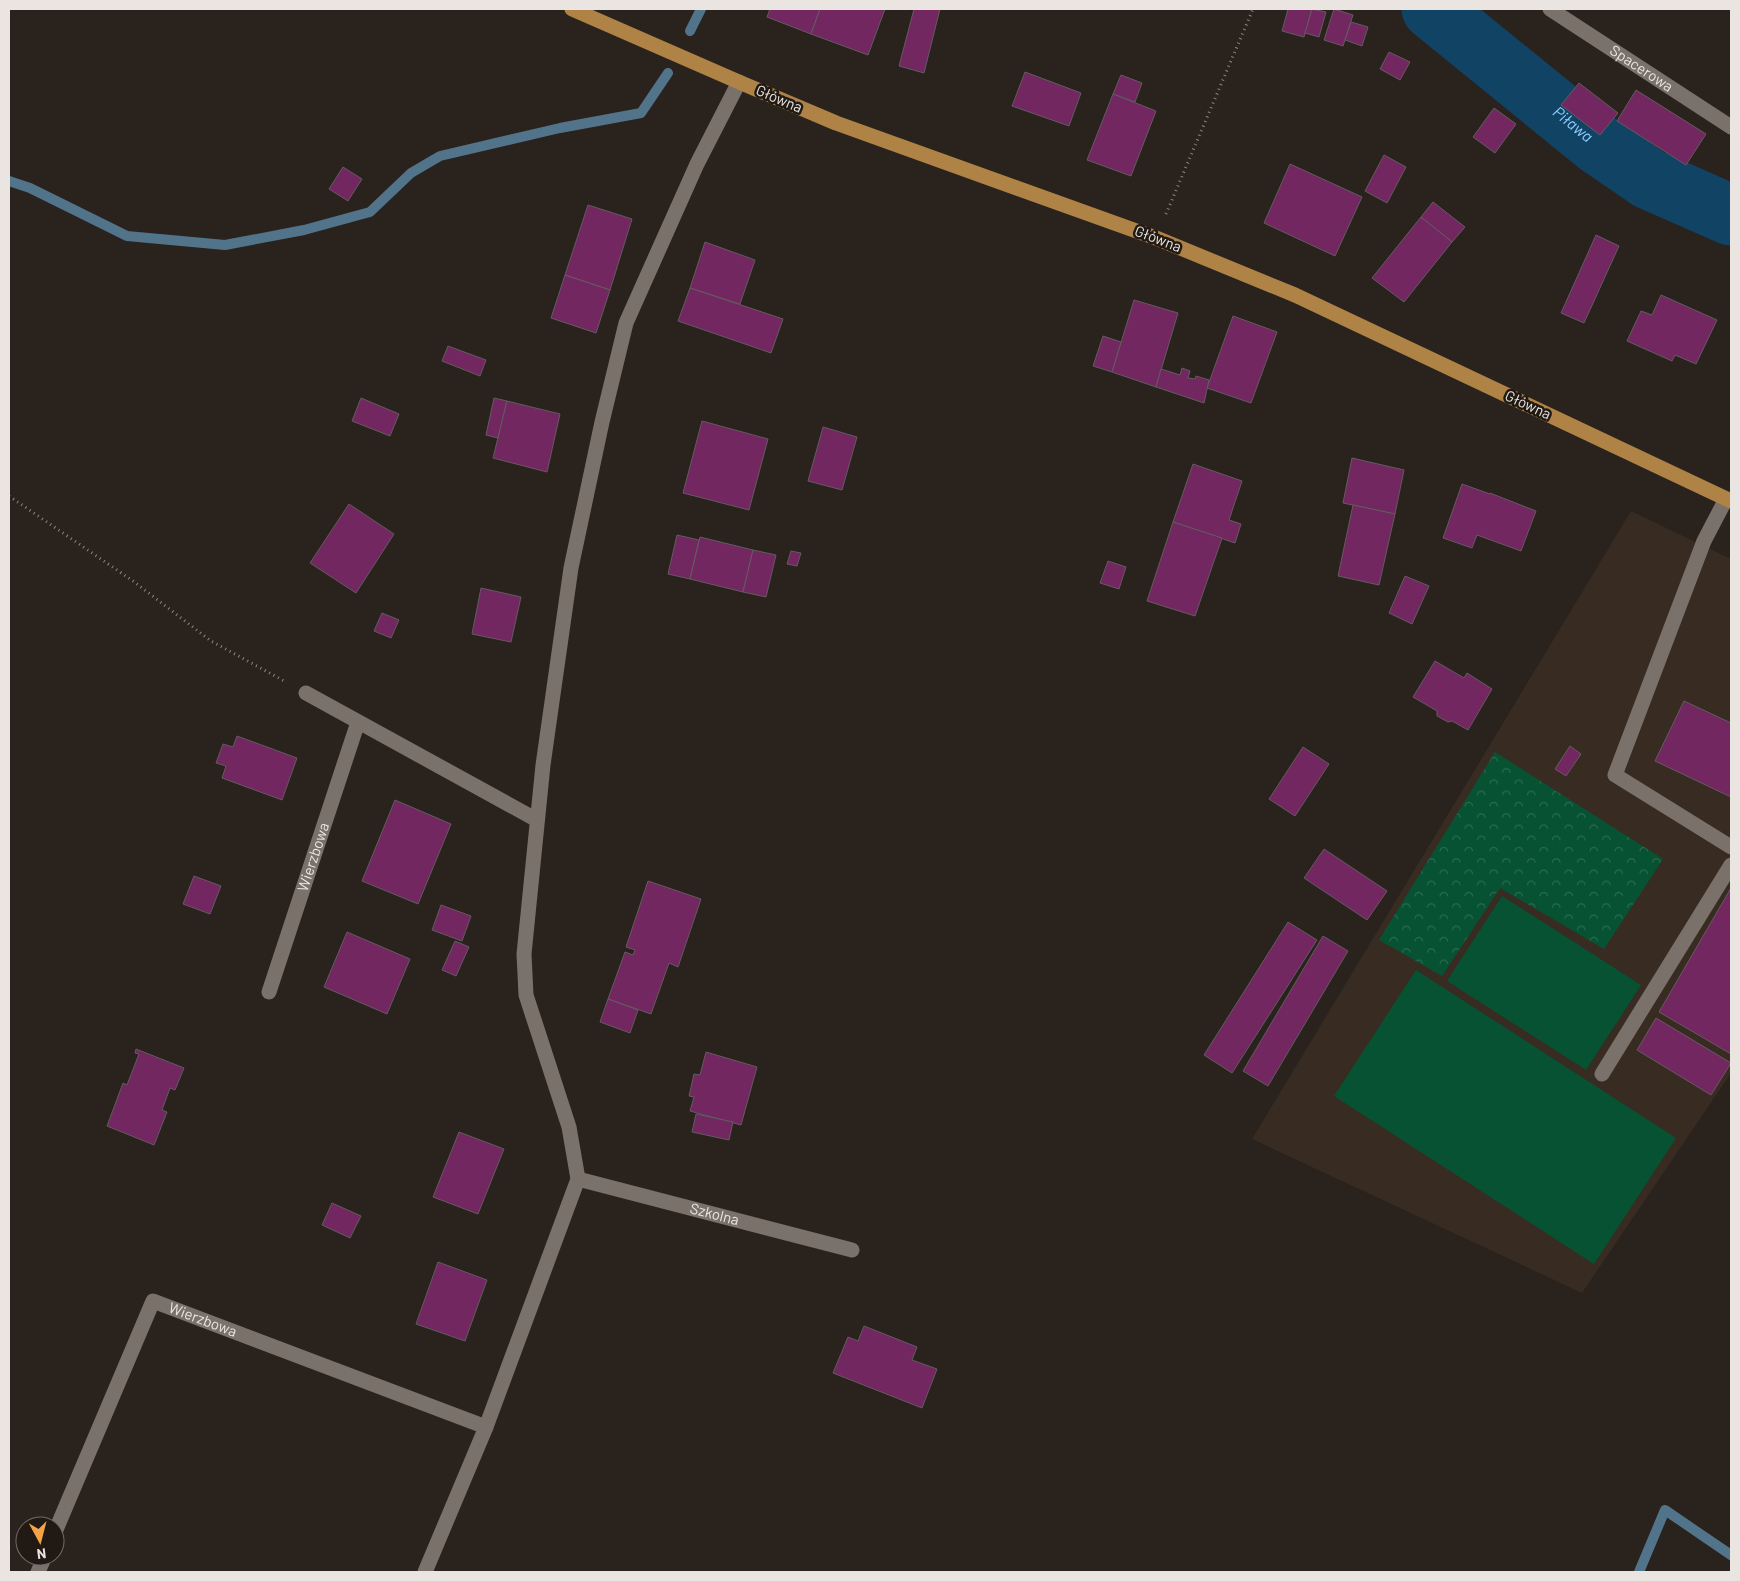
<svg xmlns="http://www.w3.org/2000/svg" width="1740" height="1581" font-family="Barlow,sans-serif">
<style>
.built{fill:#382b22}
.park{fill:url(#park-crowns)}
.garden{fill:#075233}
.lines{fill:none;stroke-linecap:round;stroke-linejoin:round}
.stream{stroke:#52748a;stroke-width:10}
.river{stroke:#114364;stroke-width:61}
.building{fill:#722760;stroke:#645b61}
.path{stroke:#8c8681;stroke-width:3;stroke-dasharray:1 4;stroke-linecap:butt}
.minor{stroke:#7a716a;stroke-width:15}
.major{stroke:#ae8345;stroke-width:15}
.labels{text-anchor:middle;stroke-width:5;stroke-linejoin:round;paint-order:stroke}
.street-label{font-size:15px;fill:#eae5e1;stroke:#201914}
.water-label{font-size:16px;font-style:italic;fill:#8fceff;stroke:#201914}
</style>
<defs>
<pattern id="park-crowns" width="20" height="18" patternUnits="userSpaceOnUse" patternTransform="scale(1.25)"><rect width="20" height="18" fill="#075233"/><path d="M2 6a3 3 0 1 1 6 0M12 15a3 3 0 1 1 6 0" fill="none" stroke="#2b6b50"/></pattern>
</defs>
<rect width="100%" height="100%" fill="#2a221d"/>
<path class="built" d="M1631,511L1731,559V1073L1582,1293L1252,1139Z"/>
<path class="park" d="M1495,752L1663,859L1604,949L1500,888L1442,976L1379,940Z"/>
<g class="garden">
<path d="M1502,896L1641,985L1586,1070L1447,981Z"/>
<path d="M1416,970L1676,1138L1594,1264L1334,1096Z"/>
</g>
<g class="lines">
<g class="stream">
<path d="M690,31L701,9"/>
<path d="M9,181L30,188L127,236L225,245L304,230L370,212L411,173L440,156L560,128L641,113L668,73"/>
<path d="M1639,1572L1665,1510L1731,1555"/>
</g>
<path class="river" id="s1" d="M1432,9L1598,144L1649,179L1731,215"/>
</g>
<g class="building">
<path d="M770,9H820L811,34L767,17Z"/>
<path d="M820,9H885L868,55L811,34Z"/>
<path d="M914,9H940L924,73L899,66Z"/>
<path d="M1288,9H1312L1304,37L1282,31Z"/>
<path d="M1312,9L1326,12L1319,37L1305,33Z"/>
<path d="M1334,9L1353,15L1343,46L1324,40Z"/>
<path d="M1351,22L1368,27L1362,46L1345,40Z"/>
<path d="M1389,52L1410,62L1400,80L1380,69Z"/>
<path d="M1025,72L1081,93L1069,126L1012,106Z"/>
<path d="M1121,75L1142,83L1135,102L1113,94Z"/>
<path d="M1579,83L1618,113L1600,135L1561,105Z"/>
<path d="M1636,90L1706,134L1686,165L1617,121Z"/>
<path d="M1113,94L1156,111L1131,176L1087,160Z"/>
<path d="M1494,108L1516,124L1495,153L1473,137Z"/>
<path d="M1384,155L1406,167L1387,203L1365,191Z"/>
<path d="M1290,164L1362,197L1335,256L1264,223Z"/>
<path d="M343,167L362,179L348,201L329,189Z"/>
<path d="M1433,202L1465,227L1452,242L1421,217Z"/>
<path d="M588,205L632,219L610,290L565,275Z"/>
<path d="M1421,217L1452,242L1404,302L1372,278Z"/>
<path d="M1596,235L1619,246L1584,323L1561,313Z"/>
<path d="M705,242L755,260L740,304L690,288Z"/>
<path d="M565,275L610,290L596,333L551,318Z"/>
<path d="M690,288L783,319L771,353L678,321Z"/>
<path d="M1661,295L1717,320L1696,364L1675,355L1672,361L1627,341L1641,311L1652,315Z"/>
<path d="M1134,300L1178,313L1156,387L1112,372Z"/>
<path d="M1233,316L1277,332L1251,403L1207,388Z"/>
<path d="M1103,336L1121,342L1112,372L1093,366Z"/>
<path d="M448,346L486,360L480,376L442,361Z"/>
<path d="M1182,368L1190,371L1188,378L1195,379L1196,376L1209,380L1204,403L1156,387L1161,369L1180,375Z"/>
<path d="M361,398L399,414L390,436L352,421Z"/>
<path d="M494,398L507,401L498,438L486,435Z"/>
<path d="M507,401L560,414L547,472L493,458Z"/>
<path d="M702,421L768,439L749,510L683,493Z"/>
<path d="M823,427L857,437L842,490L808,481Z"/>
<path d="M1352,458L1404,470L1395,514L1343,503Z"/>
<path d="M1193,464L1242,481L1229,520L1241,524L1235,543L1173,522Z"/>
<path d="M1462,484L1490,494V493L1536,511L1521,551L1477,535L1472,548L1443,538Z"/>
<path d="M349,504L394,534L356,593L310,563Z"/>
<path d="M1353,505L1395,514L1379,585L1338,576Z"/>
<path d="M1173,522L1222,538L1195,616L1147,601Z"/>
<path d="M677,535L699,540L690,579L668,574Z"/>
<path d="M700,537L753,550L743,592L690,579Z"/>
<path d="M753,550L776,555L766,597L743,592Z"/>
<path d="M791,551L801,553L797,566L787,564Z"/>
<path d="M1108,561L1126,567L1119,589L1100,583Z"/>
<path d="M1405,576L1429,586L1412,624L1389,613Z"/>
<path d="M481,588L521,597L511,642L472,634Z"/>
<path d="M382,613L399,620L391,638L374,631Z"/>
<path d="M1435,661L1464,678L1467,673L1492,689L1468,730L1452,721L1448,722L1437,716V711L1413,697Z"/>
<path d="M1684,701L1731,723V797L1655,761Z"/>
<path d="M237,736L297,758L282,800L222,778L226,766L216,763L223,744L233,747Z"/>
<path d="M1570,746L1581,754L1566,776L1555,769Z"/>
<path d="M1303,747L1329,764L1295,816L1269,799Z"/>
<path d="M395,800L451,824L418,904L362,881Z"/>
<path d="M1324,849L1387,891L1367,920L1304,878Z"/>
<path d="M194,876L221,886L210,914L183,904Z"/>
<path d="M648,881L701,899L678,967L669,963L651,1014L608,999L625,952L633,955L635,950L626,947Z"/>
<path d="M1731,888V1054L1659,1012Z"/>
<path d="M441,905L471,916L462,941L432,930Z"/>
<path d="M1288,922L1317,940L1232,1073L1204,1055Z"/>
<path d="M347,932L410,959L387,1014L324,987Z"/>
<path d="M1323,936L1348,951L1268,1086L1243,1071Z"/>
<path d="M455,941L469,947L456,976L442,970Z"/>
<path d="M608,999L638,1010L630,1033L600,1022Z"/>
<path d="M1656,1018L1731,1063L1711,1095L1637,1050Z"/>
<path d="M136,1049L184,1068L175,1090L170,1088L162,1110L167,1112L154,1145L107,1126L123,1083L127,1085L139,1054L135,1053Z"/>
<path d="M706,1052L757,1067L741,1125L690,1111L694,1097L689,1096L694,1074L700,1075Z"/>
<path d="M696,1114L733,1122L729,1140L692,1132Z"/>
<path d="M459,1132L504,1149L478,1214L433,1197Z"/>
<path d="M332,1203L361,1216L350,1238L322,1225Z"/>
<path d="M438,1262L487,1280L465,1341L416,1324Z"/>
<path d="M864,1326L917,1347L912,1360L937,1369L922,1408L833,1373L848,1337L858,1341Z"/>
</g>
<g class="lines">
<g class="path">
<path d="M1166,214L1253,9"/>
<path d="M9,496L133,581L211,641L286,682"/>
</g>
<g class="minor">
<path id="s2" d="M1550,9L1731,127"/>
<path d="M1726,499L1704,541L1615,775L1731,847"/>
<path d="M306,693L537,820"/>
<path id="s3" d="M269,992L358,722"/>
<path d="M1602,1074L1731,865"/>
<path id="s4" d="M578,1179L852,1250"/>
<path id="s5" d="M55,1532L153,1301L486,1427"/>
<path d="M38,1572L45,1556"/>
<path d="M425,1572L486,1427L578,1179L569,1127L526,995L524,954L543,765L571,568L602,422L626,323L697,164L739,82"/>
</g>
<path class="major" d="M572,9L739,82L836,123L1156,238L1295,295L1731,501"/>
</g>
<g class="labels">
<g class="street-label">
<text dy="5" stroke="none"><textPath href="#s2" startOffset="109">Spacerowa</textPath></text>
<text transform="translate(779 99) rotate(23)" y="5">Główna</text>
<text transform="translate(1158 239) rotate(21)" y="5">Główna</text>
<text transform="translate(1528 405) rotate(25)" y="5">Główna</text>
<text dy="5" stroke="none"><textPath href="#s3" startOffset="142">Wierzbowa</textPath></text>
<text dy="5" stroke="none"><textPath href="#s4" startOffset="141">Szkolna</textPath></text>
<text dy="5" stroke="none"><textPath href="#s5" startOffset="304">Wierzbowa</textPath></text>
</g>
<g class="water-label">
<text dy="6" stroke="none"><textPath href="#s1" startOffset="182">Piława</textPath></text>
</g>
</g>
<rect width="1740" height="1581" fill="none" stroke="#eae5e1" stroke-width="20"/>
<g transform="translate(40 1541) rotate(173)"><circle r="24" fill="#201914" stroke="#716b66"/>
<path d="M0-4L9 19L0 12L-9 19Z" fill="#f4a444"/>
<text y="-8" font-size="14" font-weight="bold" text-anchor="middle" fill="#eae5e1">N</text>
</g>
</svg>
